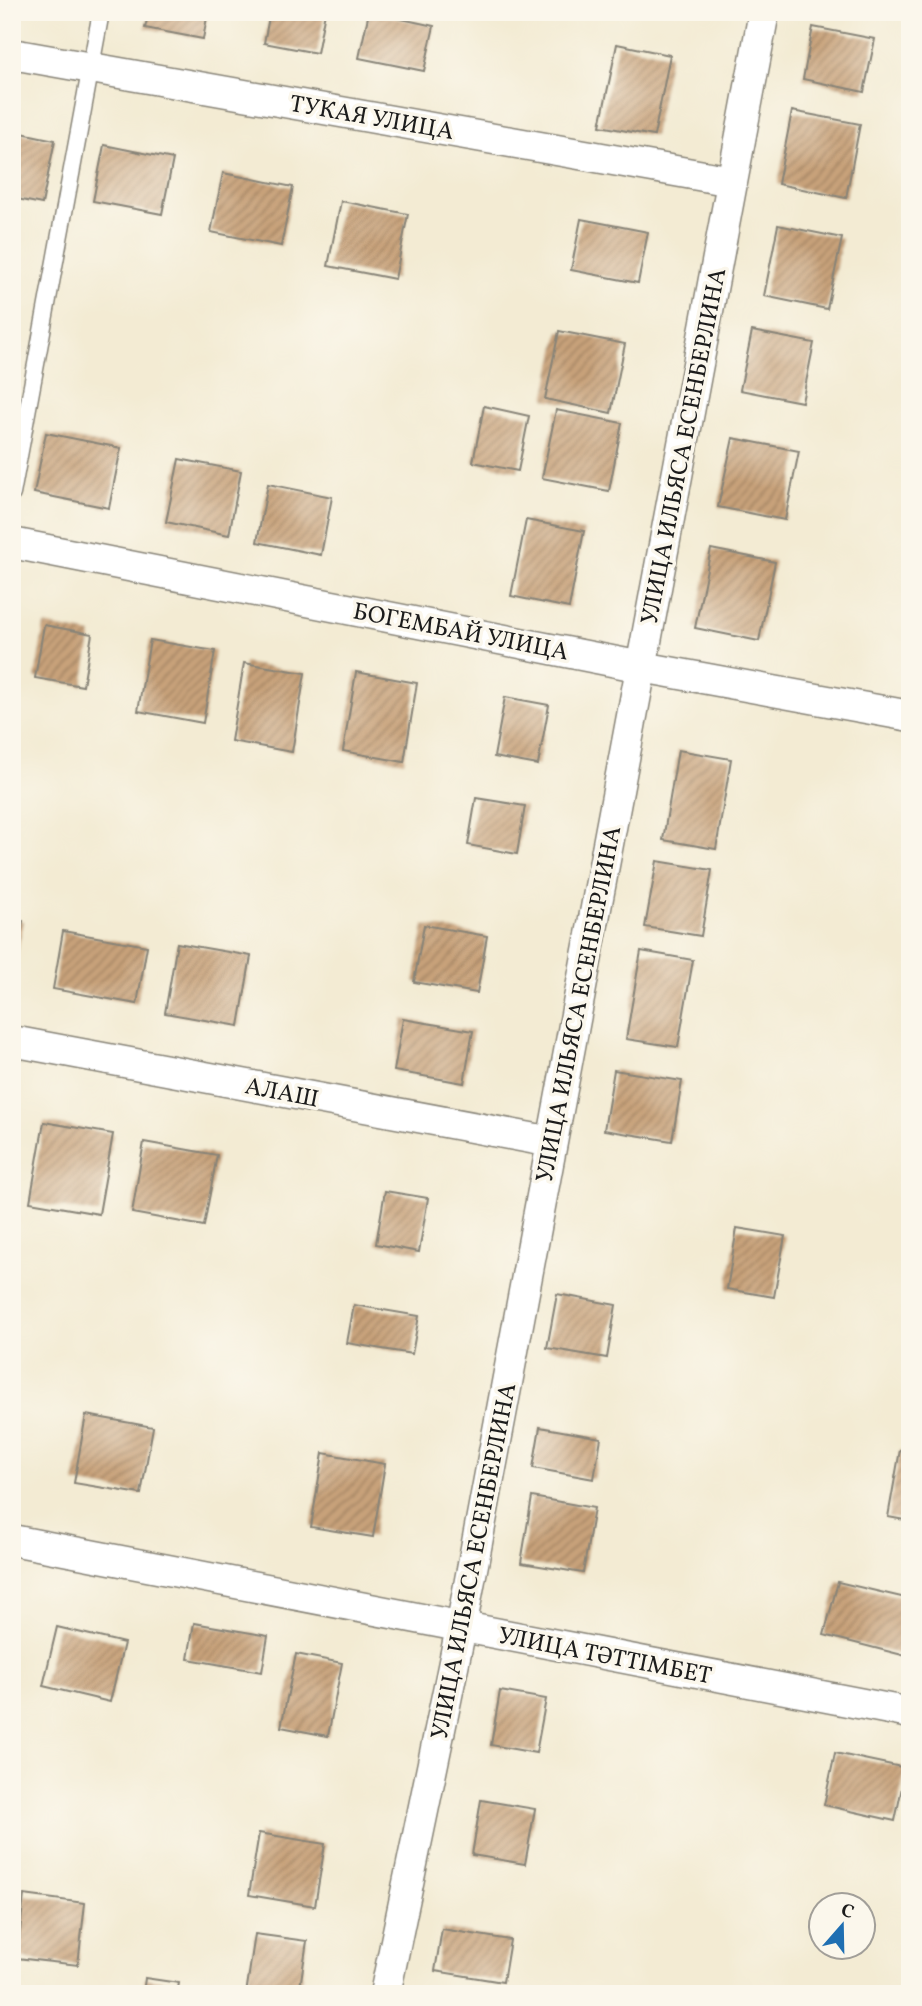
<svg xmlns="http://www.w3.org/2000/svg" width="922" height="2006" viewBox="0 0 922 2006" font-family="Vollkorn,serif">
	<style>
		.building { fill: url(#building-hatch) }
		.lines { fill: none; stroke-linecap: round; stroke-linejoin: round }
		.service-casing { stroke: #888478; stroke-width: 19 }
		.minor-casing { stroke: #888478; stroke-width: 33 }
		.service { stroke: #fff; stroke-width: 16 }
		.minor { stroke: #fff; stroke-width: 30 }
		.labels { text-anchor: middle; stroke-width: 7; stroke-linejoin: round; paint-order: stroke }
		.street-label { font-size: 24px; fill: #1c1c1c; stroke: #fbf7ec }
	</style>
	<defs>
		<pattern id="building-hatch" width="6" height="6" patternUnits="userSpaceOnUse" patternTransform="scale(1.75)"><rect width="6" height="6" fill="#c8a27a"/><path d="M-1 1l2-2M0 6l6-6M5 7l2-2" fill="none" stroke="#a28363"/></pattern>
	</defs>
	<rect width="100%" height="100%" fill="#fbf7ec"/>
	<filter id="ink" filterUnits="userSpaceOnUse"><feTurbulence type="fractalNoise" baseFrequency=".0143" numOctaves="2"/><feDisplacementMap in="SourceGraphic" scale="14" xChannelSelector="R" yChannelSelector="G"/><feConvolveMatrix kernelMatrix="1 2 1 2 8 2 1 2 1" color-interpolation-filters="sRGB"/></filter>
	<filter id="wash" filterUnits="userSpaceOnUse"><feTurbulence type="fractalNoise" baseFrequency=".00686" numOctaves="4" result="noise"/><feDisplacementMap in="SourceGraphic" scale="28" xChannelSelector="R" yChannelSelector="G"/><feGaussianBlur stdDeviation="1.57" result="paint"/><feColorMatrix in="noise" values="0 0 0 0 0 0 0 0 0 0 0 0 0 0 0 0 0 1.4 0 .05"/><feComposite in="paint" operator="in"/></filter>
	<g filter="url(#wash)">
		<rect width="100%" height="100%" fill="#f3ebd3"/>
		<g id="blocks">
			<path class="building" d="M149,12H208L203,39L145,28Z
				M270,12H325L317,53L264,43Z
				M369,12L434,26L424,71L359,58Z
				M813,27L875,39L864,92L803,79Z
				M617,44L670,55L654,136L600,126Z
				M792,111L860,124L846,198L778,184Z
				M12,131L55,140L42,204L12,198Z
				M104,145L173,159L162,214L93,201Z
				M223,173L293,187L281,246L211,232Z
				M341,201L408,214L395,279L328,266Z
				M581,219L648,232L638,283L571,270Z
				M778,225L842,238L827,309L764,296Z
				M559,331L625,344L611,413L545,399Z
				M752,331L814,343L802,402L740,390Z
				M484,406L529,416L518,471L473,462Z
				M556,410L622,423L609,491L542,478Z
				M46,433L121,448L109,508L34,493Z
				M733,438L799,451L785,520L718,507Z
				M179,459L241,471L229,535L166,522Z
				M268,484L332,497L321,555L257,542Z
				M526,520L584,531L569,608L511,596Z
				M711,549L775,562L759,641L695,628Z
				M44,625L92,634L83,686L35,678Z
				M150,640L215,651L203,723L138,711Z
				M244,663L305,673L292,752L231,741Z
				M356,672L417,683L404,762L343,751Z
				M505,697L549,705L538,765L494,757Z
				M678,750L731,759L716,849L663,840Z
				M476,798L525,806L517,854L468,845Z
				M657,861L712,870L701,936L645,927Z
				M12,919L23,921L14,973H12Z
				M424,925L487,936L477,993L414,982Z
				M63,931L147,946L137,1004L53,989Z
				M177,943L251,956L239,1026L165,1013Z
				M641,951L693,960L678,1047L626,1039Z
				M403,1019L473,1031L464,1083L394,1071Z
				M614,1070L682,1081L672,1141L604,1130Z
				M44,1122L113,1134L99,1214L30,1202Z
				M144,1142L217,1155L204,1226L132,1213Z
				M385,1191L428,1198L419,1252L376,1244Z
				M737,1228L785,1236L774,1297L727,1289Z
				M557,1294L616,1305L607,1358L547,1348Z
				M354,1305L419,1316L412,1354L347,1343Z
				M86,1415L153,1427L141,1494L74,1483Z
				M540,1427L601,1438L594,1479L533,1468Z
				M900,1450L910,1452V1521L888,1517Z
				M323,1453L385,1464L373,1537L311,1527Z
				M532,1497L594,1508L583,1573L521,1563Z
				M838,1582L910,1599V1657L824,1635Z
				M194,1623L268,1636L262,1672L188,1659Z
				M57,1627L124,1643L110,1702L43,1686Z
				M296,1654L342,1663L328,1736L281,1727Z
				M500,1691L546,1699L536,1753L491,1745Z
				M835,1753L906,1768L895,1821L824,1805Z
				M481,1800L535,1809L525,1864L472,1855Z
				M259,1833L325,1844L315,1906L249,1895Z
				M24,1895L85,1903L78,1965L17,1958Z
				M442,1929L510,1940L503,1982L435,1971Z
				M255,1934L307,1941L299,1994H246Z
				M145,1978L179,1983L177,1994H143Z"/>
		</g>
	</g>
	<g filter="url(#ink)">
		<use href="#blocks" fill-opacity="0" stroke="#888478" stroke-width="2"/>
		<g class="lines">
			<defs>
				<path id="service" d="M12,494L101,12"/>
				<path id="minor" d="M12,54L732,181
					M12,543L642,667L910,716
					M12,1041L552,1142
					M12,1540L910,1713
					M385,1994L461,1628L764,12"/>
			</defs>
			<use href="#service" class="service-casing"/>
			<use href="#minor" class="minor-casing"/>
			<use href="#service" class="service"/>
			<use href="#minor" class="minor"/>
		</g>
	</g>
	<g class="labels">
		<g class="street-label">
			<text transform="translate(372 117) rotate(10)" y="8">ТУКАЯ УЛИЦА</text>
			<text transform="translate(683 446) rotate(-79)" y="8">УЛИЦА ИЛЬЯСА ЕСЕНБЕРЛИНА</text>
			<text transform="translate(461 631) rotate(11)" y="8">БОГЕМБАЙ УЛИЦА</text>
			<text transform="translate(578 1004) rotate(-79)" y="8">УЛИЦА ИЛЬЯСА ЕСЕНБЕРЛИНА</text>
			<text transform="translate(282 1092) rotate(11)" y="8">АЛАШ</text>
			<text transform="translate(473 1561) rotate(-79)" y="8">УЛИЦА ИЛЬЯСА ЕСЕНБЕРЛИНА</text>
			<text transform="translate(605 1655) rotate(11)" y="8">УЛИЦА ТӘТТІМБЕТ</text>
		</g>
	</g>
	<rect width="922" height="2006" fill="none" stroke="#fbf7ec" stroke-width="42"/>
	<g transform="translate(842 1926) rotate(20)"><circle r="33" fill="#fbf7ec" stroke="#a29f99" stroke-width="2"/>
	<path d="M0-5L12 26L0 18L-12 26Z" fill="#1f6fb2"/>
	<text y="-10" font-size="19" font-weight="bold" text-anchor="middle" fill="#1c1c1c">С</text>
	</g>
</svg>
